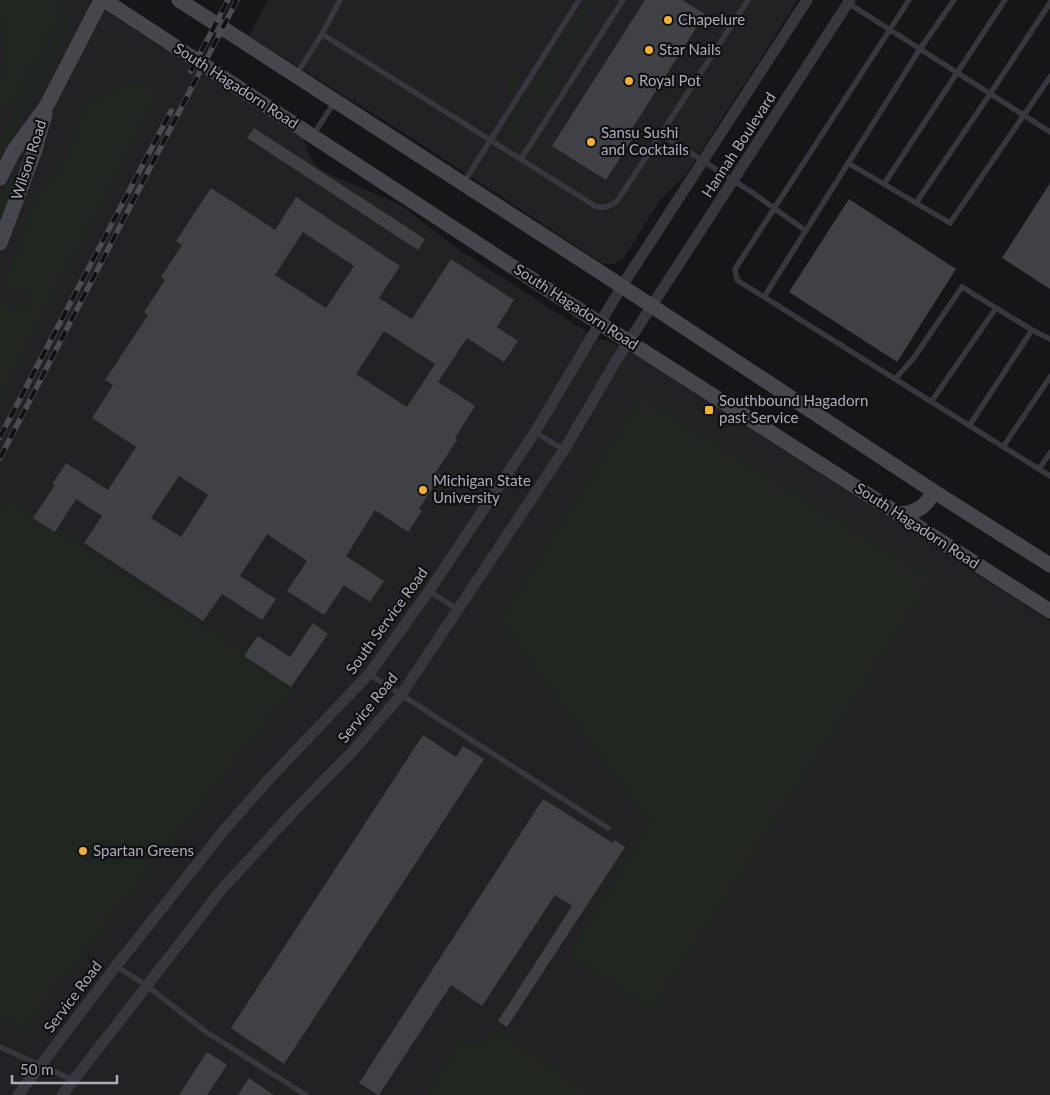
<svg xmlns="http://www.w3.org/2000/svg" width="1050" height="1095" viewBox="0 0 1050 1095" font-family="Lato,sans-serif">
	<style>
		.built { fill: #222225 }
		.green { fill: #1e261f }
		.building { fill: #404145; fill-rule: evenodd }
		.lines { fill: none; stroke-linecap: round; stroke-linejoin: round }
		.lane { stroke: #37383d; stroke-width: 5.5 }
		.street { stroke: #37383d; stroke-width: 11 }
		.secondary { stroke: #45474d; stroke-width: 15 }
		.rail-casing { stroke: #4a4c52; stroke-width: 5.5 }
		.rail { stroke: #111113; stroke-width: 4; stroke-dasharray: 11; stroke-linecap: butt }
		.poi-dot { fill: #f2b134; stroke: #111113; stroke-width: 2 }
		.labels { text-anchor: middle; stroke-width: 4.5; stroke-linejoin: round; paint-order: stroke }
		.poi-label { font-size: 15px; fill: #a8adb8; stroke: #111113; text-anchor: start }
		.street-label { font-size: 15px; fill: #a8adb8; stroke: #111113 }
	</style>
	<rect width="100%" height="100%" fill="#161618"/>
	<path class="built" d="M0,0H89L303,139L312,160L323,171L402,206L458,249L599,340H607L642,359L1050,621V1095H0Z
		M268,0H798L685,176L661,199L623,259L614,264H608L602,263L401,131L249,36Z"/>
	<path class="green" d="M0,0H58L63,4V9L19,95L10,104L0,106V75L7,73L0,20Z
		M590,0H595L544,81L553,89L548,97L537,91L515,125L525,133L520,140L506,131Z
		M69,8L71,11L68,25L0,159V145Z
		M508,69L518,75L520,79L511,94L509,95L506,93L511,83L503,77Z
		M151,79L163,83L0,403V302L3,299L15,312H20L30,296L13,289L3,287L20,243L25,222L33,202L69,154L82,109L89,100L123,87Z
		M27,148L28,150L0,225V198L25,150Z
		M641,396L934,579L653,1011L568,956L649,823L499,621Z
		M6,497L297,685L23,1031L0,1017V508Z
		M496,1028L596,1095H426L462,1038L471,1044C483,1041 490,1039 496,1028Z"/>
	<path class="building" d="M645,0H682L705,14L628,135L633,138L606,180L552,146Z
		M254,128L425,239L418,250L247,138Z
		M1050,183V289L1002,258Z
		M211,188L275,230L296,197L400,266L379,298L412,319L451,259L514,300L497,327L518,341L504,362L467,338L438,382L475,406L455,438L457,440L436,472L441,475L419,509L422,511L408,532L375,510L346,556L384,581L370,602L344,585L324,615L287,591L307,561L267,534L240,576L276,599L262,620L222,594L203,621L84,543L102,516L76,499L55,532L33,518L55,485L52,484L66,463L108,490L136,447L92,418L113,385L105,380L148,315L144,312L165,280L161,277L182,245L176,241ZM303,232L354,266L326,308L275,275ZM384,331L435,364L407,407L356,374ZM179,476L208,495L181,537L151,518Z
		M849,199L956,269L897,362L789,292Z
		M313,623L328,634L291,687L244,656L258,636L290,657Z
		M423,735L456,757L463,746L484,759L284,1064L231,1028Z
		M543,799L613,843L615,840L625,847L507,1027L498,1021L572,906L555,895L482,1006L451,985L379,1095H378L359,1083Z
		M207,1052L227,1065L207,1095H179Z
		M249,1078L274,1095H238Z"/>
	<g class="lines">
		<path class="lane" d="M909,0L735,269L737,280L1050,476
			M848,3L1050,132
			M322,34L595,206C604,209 611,207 618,200L748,0
			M296,75L322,34L340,0
			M661,134L750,191L806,231
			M313,135L334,103
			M521,159L623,0
			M848,163L950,223L1050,77
			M464,182L579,0
			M884,184L1005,0
			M916,203L990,94L1050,3
			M764,297L920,49L954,0
			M895,379L913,359L962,287L1032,330L1050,339
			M931,402L996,308
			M969,426L1032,330
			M535,432L564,450
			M1003,447L1050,377
			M1039,469L1050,453
			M429,591L457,609
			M369,674L608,828
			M116,966L146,985L206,1032L306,1095
			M0,1047L73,1080"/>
		<path class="street" d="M18,1095L116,966L225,829L270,778L369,674L429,591L535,432L622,286L807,0
			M62,1095L222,889L292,813L351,753L401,695L564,450L616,361L850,0"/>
		<path class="secondary" d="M104,0L576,308L1050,611
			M179,0L600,272L933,491L1050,565
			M0,178L13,152L47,105L101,0
			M0,243L35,150L45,114
			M898,514C915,514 927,507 933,491"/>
		<defs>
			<path id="rail" d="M191,71L228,0
				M0,437L171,111
				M0,458L237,0"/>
		</defs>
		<use href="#rail" class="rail-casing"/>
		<use href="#rail" class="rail"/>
	</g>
	<g class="poi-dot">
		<circle cx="668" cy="20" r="5"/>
		<circle cx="649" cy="50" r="5"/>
		<circle cx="629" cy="81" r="5"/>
		<circle cx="591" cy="142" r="5"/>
		<rect x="704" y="405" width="10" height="10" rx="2.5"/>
		<circle cx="423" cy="490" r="5"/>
		<circle cx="83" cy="851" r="5"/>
	</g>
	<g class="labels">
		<g class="poi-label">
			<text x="678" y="25">Chapelure</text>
			<text x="659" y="55">Star Nails</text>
			<text x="639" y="86">Royal Pot</text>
			<text x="601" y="138">Sansu Sushi<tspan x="601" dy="17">and Cocktails</tspan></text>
			<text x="719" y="406">Southbound Hagadorn<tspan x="719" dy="17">past Service</tspan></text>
			<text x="433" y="486">Michigan State<tspan x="433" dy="17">University</tspan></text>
			<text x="93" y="856">Spartan Greens</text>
		</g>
		<g class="street-label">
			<text transform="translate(236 86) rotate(33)" y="5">South Hagadorn Road</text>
			<text transform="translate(739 145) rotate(-57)" y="5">Hannah Boulevard</text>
			<text transform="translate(29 160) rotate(-72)" y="5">Wilson Road</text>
			<text transform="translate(576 307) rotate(33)" y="5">South Hagadorn Road</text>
			<text transform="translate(917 526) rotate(33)" y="5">South Hagadorn Road</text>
			<text transform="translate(387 621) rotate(-54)" y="5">South Service Road</text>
			<text transform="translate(368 708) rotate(-51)" y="5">Service Road</text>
			<text transform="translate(73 997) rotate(-53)" y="5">Service Road</text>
		</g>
	</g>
	<path d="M12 1075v8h105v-8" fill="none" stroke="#a8adb8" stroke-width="2.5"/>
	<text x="20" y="1075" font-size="15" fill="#a8adb8" stroke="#111113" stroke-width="4" paint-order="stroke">50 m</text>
</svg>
